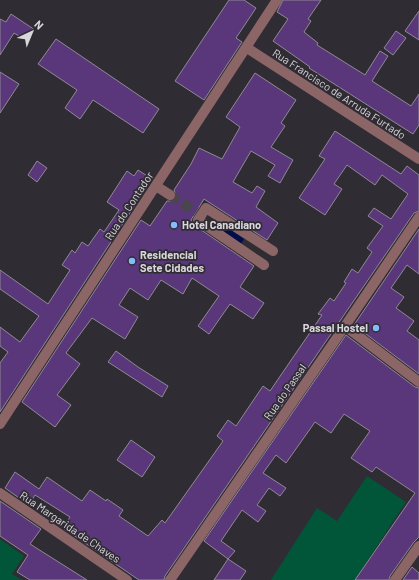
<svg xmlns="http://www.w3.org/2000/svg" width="419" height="580" viewBox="0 0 419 580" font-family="Barlow,sans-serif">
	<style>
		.green { fill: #01563a }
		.water { fill: #020e4c }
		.building { fill: #5a377b; stroke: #8e8a93 }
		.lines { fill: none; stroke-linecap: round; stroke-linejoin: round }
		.minor-tunnel { stroke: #4a464d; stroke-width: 10; stroke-dasharray: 10 5; stroke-linecap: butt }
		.minor { stroke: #8c6567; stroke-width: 10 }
		.poi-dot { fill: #84bcfb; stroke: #302c34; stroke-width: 1.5 }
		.labels { text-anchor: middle; stroke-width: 3.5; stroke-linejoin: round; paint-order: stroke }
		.street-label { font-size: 11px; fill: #dad7dc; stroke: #302c34 }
		.poi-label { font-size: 11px; font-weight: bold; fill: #dad7dc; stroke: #302c34; text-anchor: start }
	</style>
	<rect width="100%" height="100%" fill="#302c34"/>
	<path class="green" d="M367,476L406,502L355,580H271L317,508L337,521Z
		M0,539L24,556L12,574L22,580H0Z"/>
	<path class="water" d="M227,227L244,239L241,244L224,232Z"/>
	<path class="building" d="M229,0H244L256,8L236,38L242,42L204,100L175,81Z
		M283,0H321L308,19L311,21L304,32L318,43L317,45L365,75L380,51L388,56L372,81L411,106L419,94V125L413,134L309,68L310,67L273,41L288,19L277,12Z
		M419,11V40L405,31Z
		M11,14L35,30L27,41L14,33L0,55V19L6,22Z
		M396,31L406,38L393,55L384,48Z
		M56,39L159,109L143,133L93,100L80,119L65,108L77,90L38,64Z
		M0,72L19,84L0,113Z
		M255,73L296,100L281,123L285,126L271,147L293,160L280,183L268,176L275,165L251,151L233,182L252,193L257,186L265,191L256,207L278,223L267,240L204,199L191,220L194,225L254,266L240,287L264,303L253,319L230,304L209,334L198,326L219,296L192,278L183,294L161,280L148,300L130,288L119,305L138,317L125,339L92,318L66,353L80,364L57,395L71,405L55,427L22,402L141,220L150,226L167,201H170L175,199L176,195L174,190L191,164L199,148L222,159L240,127L226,117Z
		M335,131L401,174L407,166L419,175V211L414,213L165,576L164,580H139L63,528L70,517L35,495L29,505L5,488L15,472L39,489L47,477L82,501L90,490L106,501L107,499L123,510L119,516L148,536L162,520L165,523L223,441L217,436L228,420L236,426L263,386L270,391L322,315L318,314L330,298L334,301L346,283L344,282L352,269L358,273L372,252L367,248L383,226L368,216L374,208L391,219L408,194L382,175L375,185L347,165L334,184L342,189L325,215L299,198L325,159L319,156Z
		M37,161L47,168L37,182L28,175Z
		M138,170L152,179L0,412V363L8,352L0,346V327L20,342L39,316L0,289V270L48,304L70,270L62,265L72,250L75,253L82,242L88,246L100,229L104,232L119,210L107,202L127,171L134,176Z
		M419,229V274L407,265L391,288L404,297L396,308L414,321L407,331L419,340V374L354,325Z
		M346,335L415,387L419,388V537L414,542L390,576L389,580H355L415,493L376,467L372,472L351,458L370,431L344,414L331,433L315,422L286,463L276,455L263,473L286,488L280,496L269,488L257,505L266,511L258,522L242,510L221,541L235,551L228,559L204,541Z
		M116,351L138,367L168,386L162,397L108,362Z
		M131,440L155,457L142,477L117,460Z
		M0,501L41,529L30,544L87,580H30L17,572L28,555L0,536Z
		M228,559L246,571L240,580H214Z
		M412,567L419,573V580H403Z"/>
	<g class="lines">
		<path class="minor-tunnel" d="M170,195L196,212"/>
		<path class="minor" d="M247,48L419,159
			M156,186L170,195
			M264,265L198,220L206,208L273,251
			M345,326L419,382
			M0,424L277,0
			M0,493L127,580
			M170,580L345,326L419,217
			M395,580L419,546"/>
	</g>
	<g class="poi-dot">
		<circle cx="174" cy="225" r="4"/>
		<circle cx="132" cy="261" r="4"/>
		<circle cx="376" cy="328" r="4"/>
	</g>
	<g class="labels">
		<g class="street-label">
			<text transform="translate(339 94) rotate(33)" y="4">Rua Francisco de Arruda Furtado</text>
			<text transform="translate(129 206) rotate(-57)" y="4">Rua do Contador</text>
			<text transform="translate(285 392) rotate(-55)" y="4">Rua do Passal</text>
			<text transform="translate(70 527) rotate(34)" y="4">Rua Margarida de Chaves</text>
		</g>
		<g class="poi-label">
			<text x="182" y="229">Hotel Canadiano</text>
			<text x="140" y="259">Residencial<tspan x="140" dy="13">Sete Cidades</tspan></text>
			<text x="368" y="332" text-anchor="end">Passal Hostel</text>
		</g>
	</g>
	<g transform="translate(32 32) rotate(44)" stroke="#302c34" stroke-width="3" paint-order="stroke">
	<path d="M0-3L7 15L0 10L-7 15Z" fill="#dad7dc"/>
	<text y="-6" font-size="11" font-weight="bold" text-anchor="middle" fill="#dad7dc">N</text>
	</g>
</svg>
